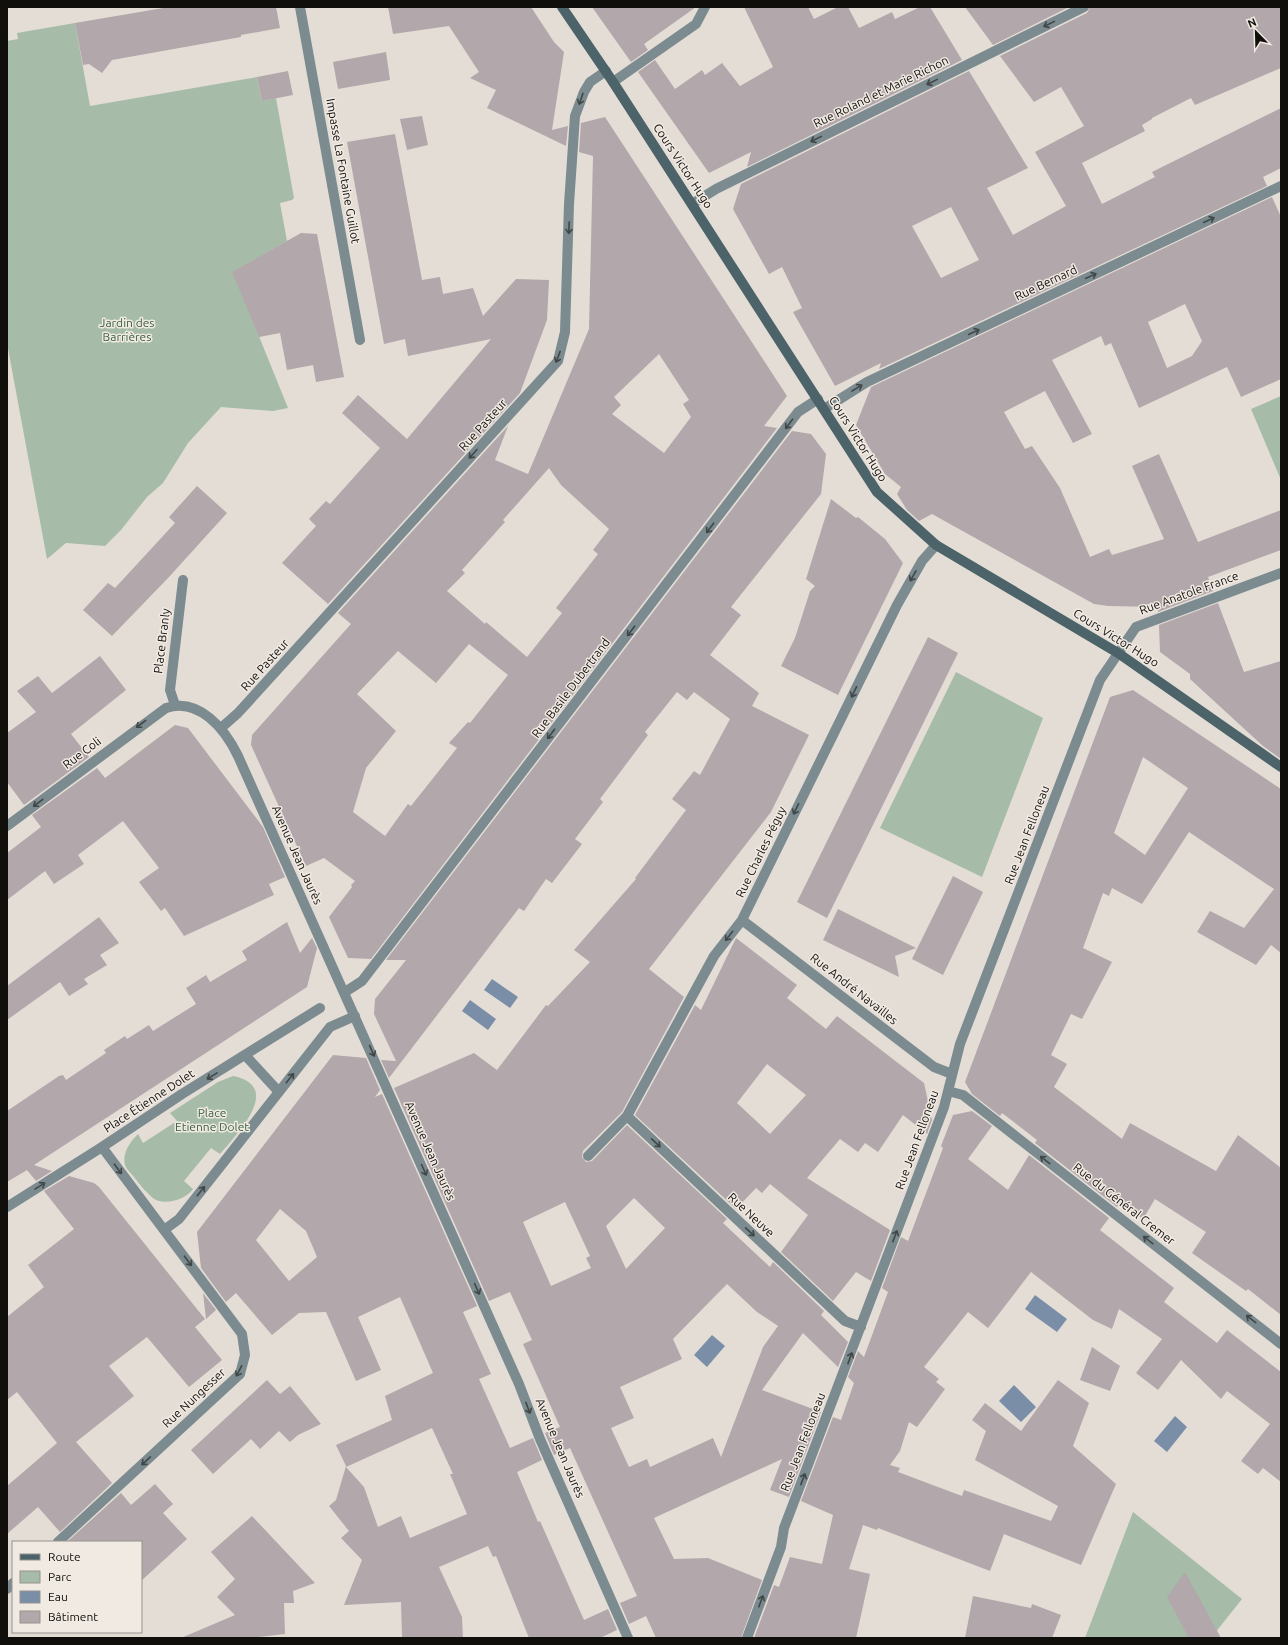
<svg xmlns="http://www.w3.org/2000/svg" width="1288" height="1645" viewBox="0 0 1288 1645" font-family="Ubuntu,sans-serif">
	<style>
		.green { fill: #a6bca8 }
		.water { fill: #7b8ea7 }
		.building { fill: #b2a7aa; fill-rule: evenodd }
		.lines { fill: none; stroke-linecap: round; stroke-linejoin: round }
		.street { stroke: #7b8b8f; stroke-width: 10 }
		.secondary { stroke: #4b6369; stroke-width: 10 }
		.oneway { stroke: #414747 }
		.labels { text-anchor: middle; stroke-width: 3; stroke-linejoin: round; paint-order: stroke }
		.street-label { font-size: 12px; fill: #110f0c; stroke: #f1eae3 }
		.park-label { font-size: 12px; fill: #38613d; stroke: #f1eae3 }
	</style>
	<rect width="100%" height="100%" fill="#e4ddd6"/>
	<path class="green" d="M75,23L90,106L257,77L262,101L276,98L294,198L292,200L280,203L287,241L233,272L288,408L273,411L221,407L188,443L163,483L147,497L121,530L105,546L66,543L47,559L7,343V41L18,39L17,33Z
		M1281,396V480L1251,409Z
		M956,672L1043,718L982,877L880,828Z
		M233,1076C284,1086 237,1134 220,1154L211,1148L184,1181L193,1189C186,1199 168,1205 156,1200C149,1196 139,1184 134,1177C132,1174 126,1169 125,1165C122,1153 130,1142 138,1134L143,1143L177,1121L170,1113L218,1082Z
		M1133,1512L1242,1599L1211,1638H1085Z"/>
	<path class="water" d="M492,979L518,997L510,1008L484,990Z
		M470,1000L496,1019L488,1030L462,1011Z
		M1035,1295L1067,1319L1057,1332L1025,1309Z
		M712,1335L725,1346L707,1367L694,1355Z
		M1014,1385L1036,1407L1021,1422L999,1401Z
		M1175,1416L1187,1427L1167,1452L1154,1441Z"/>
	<path class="building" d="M169,7H276L280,28L241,35V37L112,60L102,73L89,64L83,65L75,23Z
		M388,7H531L554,42L564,52L552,130L568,126L566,146L487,108L496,90L470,78L479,72L449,26L393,34Z
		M592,7H696L644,44L648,50L631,62Z
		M744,7H808L814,19L838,7H848L859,28L892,12L895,19L920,7H930L962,60L747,167L751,152L709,173L638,72L655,60L675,89L702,70L705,75L722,63L740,86L773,67Z
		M965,7H1069L993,45Z
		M1090,7H1281V68L1195,105L1191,98L1152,118V119L1142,125L1145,131L1082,163L1102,204L1155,177L1152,172L1281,108V168L1263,177L1267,186L879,369L881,363L835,386L793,312L802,308L782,267L769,274L733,209L741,184L969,71L1028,168L987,188L1013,235L1066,206L1035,152L1084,126L1061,87L1034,102L1000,56L1087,13ZM951,207L979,260L941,278L912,226Z
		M386,52L390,80L338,89L333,62Z
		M288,71L293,95L262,101L257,77Z
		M422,116L428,145L407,150L400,119Z
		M605,117L787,396L764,426L777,428L371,959L348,958L329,917L352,887L351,885L355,881L324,858L306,866L251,745L252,735L351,624L338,613L508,426L495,460L528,474L589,329L593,156L579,152L581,123ZM659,354L689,400L683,404L691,417L664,453L612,414L621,405L614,397ZM549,468L561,485L609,529L593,550L598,554L556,608L562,613L527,657L486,622L485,624L447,591L465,573L462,570L505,522L503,520ZM469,644L508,675L470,723L468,722L449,743L457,748L411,806L408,804L385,836L353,812L366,768L396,731L357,694L398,651L436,683Z
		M395,134L422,280L440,277L443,294L473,288L483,316L516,279L549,280L547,320L520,393L328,604L282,563L316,526L309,519L326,501L330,504L380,448L342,413L358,395L407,439L491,339L408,356L405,339L384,344L347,142Z
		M1272,197L1281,217V379L1241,397L1227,367L1139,408L1111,343L1105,346L1101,336L1052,360L1092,434L1073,443L1045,391L1004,412L1025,449L1032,446L1060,488L1090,557L1109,549L1112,555L1164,539L1132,466L1159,454L1198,542L1281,510V550L1208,577L1213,591L1158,612V607L1108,606L1094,604L932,514L919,521L907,510L897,494L901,487L885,474L856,425L871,387ZM1185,304L1202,341L1192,356L1167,368L1148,322Z
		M301,233L317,234L344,377L316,382L313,365L287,370L280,333L259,337L232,272Z
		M792,431L811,434L826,454L821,494L731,607L741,615L710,655L759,693L752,706L809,735L771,812L649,969L684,997L622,1112L583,1151L582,1157L586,1162L592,1161L627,1125L727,1219L723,1223L770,1267L773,1262L824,1311L821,1315L848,1342L838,1367L803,1333L762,1390L821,1412L789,1497L770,1490L782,1459L654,1518L674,1559L708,1558L762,1580L741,1638H656L646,1616L629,1624L620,1603L637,1596L570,1448L554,1455L545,1433L560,1427L523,1344L532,1340L510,1292L489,1301L394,1088L474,1053L497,1070L546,1005L548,1006L590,962L574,950L636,879L635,878L686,810L672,799L694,771L700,775L730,719L694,692L687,700L677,692L645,732L648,735L600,799L603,802L575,839L582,844L552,883L546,879L524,911L519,908L389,1078L381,1060L396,1061L374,1014L375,999L406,960H386ZM634,1198L665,1228L626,1269L606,1226ZM565,1202L590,1256L586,1258L591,1268L551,1286L523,1222ZM727,1284L757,1312L778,1326L763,1347L721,1457L713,1438L650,1467L647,1459L629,1467L611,1428L634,1418L620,1387L682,1359L673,1339Z
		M197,486L227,513L169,577L112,636L83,610L108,583L115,588L175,523L169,517Z
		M831,499L856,518L858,517L885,539L903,563L838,695L781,666L795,638L810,591L815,586L806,579Z
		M1218,603L1244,672L1281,661V759L1263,746L1190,679V674L1160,652L1159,625Z
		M928,637L958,653L827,918L797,902Z
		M100,656L126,690L71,734L89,757L24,805L7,782V733L36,712L17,691L38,676L52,693Z
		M1133,690L1281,789V953L1271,945L1256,965L1197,932L1210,911L1244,928L1274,889L1189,832L1142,904L1112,888L1109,896L1103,893L1083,948L1112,962L1082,1019L1071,1014L1051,1055L1067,1064L1054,1087L1122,1139L1130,1123L1216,1171L1238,1135L1281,1168V1315L1248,1289L1246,1291L1192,1253L1206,1232L1155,1199L1143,1219L1120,1203L1117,1207L1035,1143L1037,1140L1002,1113L1000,1116L972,1094L965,1082L1110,697ZM1143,757L1188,788L1145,855L1114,833Z
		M175,725L188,728L263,827L285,877L269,884L274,895L184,936L165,908L161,911L139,882L159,868L123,821L78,855L84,864L54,884L45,871L7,900V853L41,827L32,815L97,768L105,778Z
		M953,876L983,892L943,975L912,959Z
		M838,909L916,948L895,956L899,977L823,940Z
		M99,917L119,943L100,955L107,965L84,979L88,984L69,996L60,982L7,1020V986Z
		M287,922L300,953L312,938L317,948L307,987L34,1165L52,1171L36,1181L27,1170L7,1182V1111L59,1076L63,1075L66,1080L106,1053L104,1050L125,1036L127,1039L149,1025L153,1031L196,1004L186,988L206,975L210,982L247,960L242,951Z
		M736,938L797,985L787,998L826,1029L837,1016L924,1083L932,1120L927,1134L903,1115L878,1152L865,1143L858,1152L840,1139L807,1178L890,1230L871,1281L856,1272L833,1301L781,1252L808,1215L770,1184L762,1193L756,1188L736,1209L635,1115L695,1005L701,1010ZM767,1064L806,1095L770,1134L737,1103Z
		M333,1055L366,1058L380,1090L375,1097L382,1094L477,1306L463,1312L491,1374L479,1379L510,1448L533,1438L542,1460L517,1472L538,1522L540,1521L584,1620L608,1609L617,1630L600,1638H529L496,1556L493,1557L488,1546L439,1567L462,1617L463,1638H402L401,1602L344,1605L362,1560L341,1538L349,1531L329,1506L336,1500L346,1466L336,1445L392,1420L385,1396L433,1373L400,1297L358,1317L381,1370L356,1381L326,1312L299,1313L272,1335L236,1293L226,1302L201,1268L197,1232ZM280,1209L306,1231L317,1257L289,1281L256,1240ZM432,1428L453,1474H450L467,1514L410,1538L401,1516L378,1527L364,1487L346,1467Z
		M972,1111L992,1126L968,1159L1008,1190L1029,1155L1109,1218L1100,1230L1174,1288L1164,1302L1217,1343L1227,1330L1281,1372V1482L1263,1468L1258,1474L1241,1461L1270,1424L1227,1391L1221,1399L1181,1360L1158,1390L1136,1373L1162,1339L1119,1309L1112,1329L1093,1320L1031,1272L988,1328L968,1312L924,1367L939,1379L936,1382L945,1389L917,1427L909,1422L900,1451L890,1465L900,1468L898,1472L962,1496L964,1490L1051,1521L1058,1506L975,1460L986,1431L972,1420L985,1403L1021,1431L1058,1380L1089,1403L1073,1446L1116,1484L1081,1565L1004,1534L990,1571L878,1528L877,1530L863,1525L849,1569L870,1574L856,1638H754L774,1585L779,1587L790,1557L822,1564L833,1515L801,1501L833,1417L841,1420L854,1383L848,1377L858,1351L864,1357L888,1292L882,1288L901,1237L908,1241L943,1148L941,1146L953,1115Z
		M69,1176L94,1183L99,1187L205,1319L195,1327L222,1360L189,1387L147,1337L109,1366L134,1396L76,1442L112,1483L60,1532L38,1507L7,1534V1486L57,1443L17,1392L7,1400V1317L44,1287L28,1265L74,1229L44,1191Z
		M203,1293L216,1310L206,1319Z
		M1092,1347L1120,1366L1110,1391L1080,1380Z
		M267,1380L280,1394L290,1386L321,1424L298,1435L290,1442L279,1431L260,1449L251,1439L213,1474L191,1450Z
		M155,1484L173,1504L163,1513L187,1539L141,1581V1542L68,1541L121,1493L131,1505Z
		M252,1516L315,1583L293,1591L294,1603H284L285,1634L249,1638H181L235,1615L217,1597L235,1579L211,1552Z
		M1185,1572L1221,1638H1189L1167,1597Z
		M973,1596L1031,1608L1032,1604L1061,1615L1052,1638H965Z"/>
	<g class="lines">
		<path class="street" d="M300,7L360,340
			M613,82L696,24L705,7
			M692,204L716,189L1084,7
			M824,409L867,382L1281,186
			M175,705L170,690L183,580
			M221,728L238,713L558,361L565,332L569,204L575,116L584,92L590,82L606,71
			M7,826L166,708C199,697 225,729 238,756L519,1384L540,1439L628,1638
			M742,920L934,1067L952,1074
			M345,992L362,981L798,412L818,399
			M320,1008L182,1094L102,1147L164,1230L179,1219L330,1027L355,1016
			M245,1055L279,1092
			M948,1091L963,1095L1281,1344
			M627,1116L845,1321L861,1327
			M588,1156L627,1116L714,956L742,920L897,605L922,561L936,545
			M7,1207L102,1147
			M58,1542L240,1374L245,1355L242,1334L164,1230
			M7,1589L13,1583
			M747,1638L781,1547L784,1528L944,1107L960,1044L1100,680L1136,627L1281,573"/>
		<path class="secondary" d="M562,7L613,82L877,492L936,545L1118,653L1281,767"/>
	</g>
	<defs><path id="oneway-shaft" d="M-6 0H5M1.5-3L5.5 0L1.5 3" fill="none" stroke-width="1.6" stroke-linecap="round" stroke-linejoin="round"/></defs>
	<g class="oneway">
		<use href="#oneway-shaft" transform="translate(1049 24) rotate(154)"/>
		<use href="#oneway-shaft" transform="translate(932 82) rotate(154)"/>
		<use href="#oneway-shaft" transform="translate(581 99) rotate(109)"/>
		<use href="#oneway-shaft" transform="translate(816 139) rotate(154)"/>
		<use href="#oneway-shaft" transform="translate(1209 220) rotate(-25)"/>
		<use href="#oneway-shaft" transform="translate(569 228) rotate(92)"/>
		<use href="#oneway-shaft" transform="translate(1091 276) rotate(-25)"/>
		<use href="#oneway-shaft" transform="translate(974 332) rotate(-25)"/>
		<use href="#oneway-shaft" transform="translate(558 357) rotate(111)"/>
		<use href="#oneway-shaft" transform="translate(857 388) rotate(-31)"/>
		<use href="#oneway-shaft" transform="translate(789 424) rotate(127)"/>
		<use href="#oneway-shaft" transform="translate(473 454) rotate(132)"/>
		<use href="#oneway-shaft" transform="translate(710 528) rotate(127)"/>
		<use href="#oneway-shaft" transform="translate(913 576) rotate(120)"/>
		<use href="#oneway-shaft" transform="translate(631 631) rotate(127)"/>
		<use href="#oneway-shaft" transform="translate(854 692) rotate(116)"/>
		<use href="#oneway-shaft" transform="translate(141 724) rotate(143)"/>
		<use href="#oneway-shaft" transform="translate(551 734) rotate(127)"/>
		<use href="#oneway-shaft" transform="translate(38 803) rotate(143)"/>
		<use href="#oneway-shaft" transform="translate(796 809) rotate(116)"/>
		<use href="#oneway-shaft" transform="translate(729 936) rotate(128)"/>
		<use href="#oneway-shaft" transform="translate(372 1051) rotate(66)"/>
		<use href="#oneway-shaft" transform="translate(212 1076) rotate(148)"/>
		<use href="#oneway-shaft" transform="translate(290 1078) rotate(-52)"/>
		<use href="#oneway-shaft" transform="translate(656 1143) rotate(43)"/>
		<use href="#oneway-shaft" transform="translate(1045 1160) rotate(-142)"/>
		<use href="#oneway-shaft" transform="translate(118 1169) rotate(53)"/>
		<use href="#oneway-shaft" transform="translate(424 1170) rotate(66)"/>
		<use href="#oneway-shaft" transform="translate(40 1186) rotate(-32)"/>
		<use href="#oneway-shaft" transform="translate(201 1191) rotate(-52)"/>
		<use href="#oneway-shaft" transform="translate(750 1232) rotate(43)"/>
		<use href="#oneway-shaft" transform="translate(895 1236) rotate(-69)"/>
		<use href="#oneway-shaft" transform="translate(1148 1240) rotate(-142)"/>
		<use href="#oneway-shaft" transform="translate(188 1261) rotate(53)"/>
		<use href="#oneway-shaft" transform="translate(477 1289) rotate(66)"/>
		<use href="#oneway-shaft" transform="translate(1251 1319) rotate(-142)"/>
		<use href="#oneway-shaft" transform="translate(850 1358) rotate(-70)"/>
		<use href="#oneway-shaft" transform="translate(239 1371) rotate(117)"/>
		<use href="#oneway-shaft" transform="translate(528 1408) rotate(69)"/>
		<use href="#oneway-shaft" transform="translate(146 1461) rotate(137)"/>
		<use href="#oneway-shaft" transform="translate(803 1479) rotate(-69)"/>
		<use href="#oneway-shaft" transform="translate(761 1601) rotate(-70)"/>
	</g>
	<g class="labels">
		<g class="street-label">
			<text transform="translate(881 92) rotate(-26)" y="4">Rue Roland et Marie Richon</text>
			<text transform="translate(683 166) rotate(57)" y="4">Cours Victor Hugo</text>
			<text transform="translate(343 171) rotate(80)" y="4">Impasse La Fontaine Guillot</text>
			<text transform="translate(1046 283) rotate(-25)" y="4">Rue Bernard</text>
			<text transform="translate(483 425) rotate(-48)" y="4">Rue Pasteur</text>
			<text transform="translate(858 439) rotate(58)" y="4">Cours Victor Hugo</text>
			<text transform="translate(1189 593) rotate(-20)" y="4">Rue Anatole France</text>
			<text transform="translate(1116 638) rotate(32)" y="4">Cours Victor Hugo</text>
			<text transform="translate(162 641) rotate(-83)" y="4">Place Branly</text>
			<text transform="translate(265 665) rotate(-48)" y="4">Rue Pasteur</text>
			<text transform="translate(571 688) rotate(-53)" y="4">Rue Basile Dubertrand</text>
			<text transform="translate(82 753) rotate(-37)" y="4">Rue Coli</text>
			<text transform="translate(1027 835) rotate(-69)" y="4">Rue Jean Felloneau</text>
			<text transform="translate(761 852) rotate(-64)" y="4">Rue Charles Péguy</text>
			<text transform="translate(297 855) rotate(66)" y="4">Avenue Jean Jaurès</text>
			<text transform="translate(854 989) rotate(38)" y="4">Rue André Navailles</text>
			<text transform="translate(149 1101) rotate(-33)" y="4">Place Étienne Dolet</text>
			<text transform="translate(917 1140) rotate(-70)" y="4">Rue Jean Felloneau</text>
			<text transform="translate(430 1151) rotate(66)" y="4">Avenue Jean Jaurès</text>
			<text transform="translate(1124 1204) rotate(38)" y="4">Rue du Général Cremer</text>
			<text transform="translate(751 1215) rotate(43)" y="4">Rue Neuve</text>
			<text transform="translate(194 1398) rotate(-43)" y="4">Rue Nungesser</text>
			<text transform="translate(803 1442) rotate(-69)" y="4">Rue Jean Felloneau</text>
			<text transform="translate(560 1448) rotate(67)" y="4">Avenue Jean Jaurès</text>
		</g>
		<g class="park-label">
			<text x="127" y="327">Jardin des<tspan x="127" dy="14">Barrières</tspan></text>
			<text x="212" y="1117">Place<tspan x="212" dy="14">Etienne Dolet</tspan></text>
		</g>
	</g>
	<rect width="1288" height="1645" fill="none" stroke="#110f0c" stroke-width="16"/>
	<rect x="12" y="1541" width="130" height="92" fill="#f1eae3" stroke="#97928d"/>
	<rect x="20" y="1554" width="20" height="6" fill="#4b6369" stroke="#97928d"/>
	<text x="48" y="1561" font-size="12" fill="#110f0c">Route</text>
	<rect x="20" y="1571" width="20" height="12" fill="#a6bca8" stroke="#97928d"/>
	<text x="48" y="1581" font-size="12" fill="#110f0c">Parc</text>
	<rect x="20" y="1591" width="20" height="12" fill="#7b8ea7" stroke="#97928d"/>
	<text x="48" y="1601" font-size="12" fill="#110f0c">Eau</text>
	<rect x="20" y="1611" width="20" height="12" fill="#b2a7aa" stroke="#97928d"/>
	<text x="48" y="1621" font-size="12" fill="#110f0c">Bâtiment</text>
	<g transform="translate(1256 32) rotate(337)" stroke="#f1eae3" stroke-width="3" paint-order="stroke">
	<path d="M0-3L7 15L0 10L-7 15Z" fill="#110f0c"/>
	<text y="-6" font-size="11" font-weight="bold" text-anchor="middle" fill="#110f0c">N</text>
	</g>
</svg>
